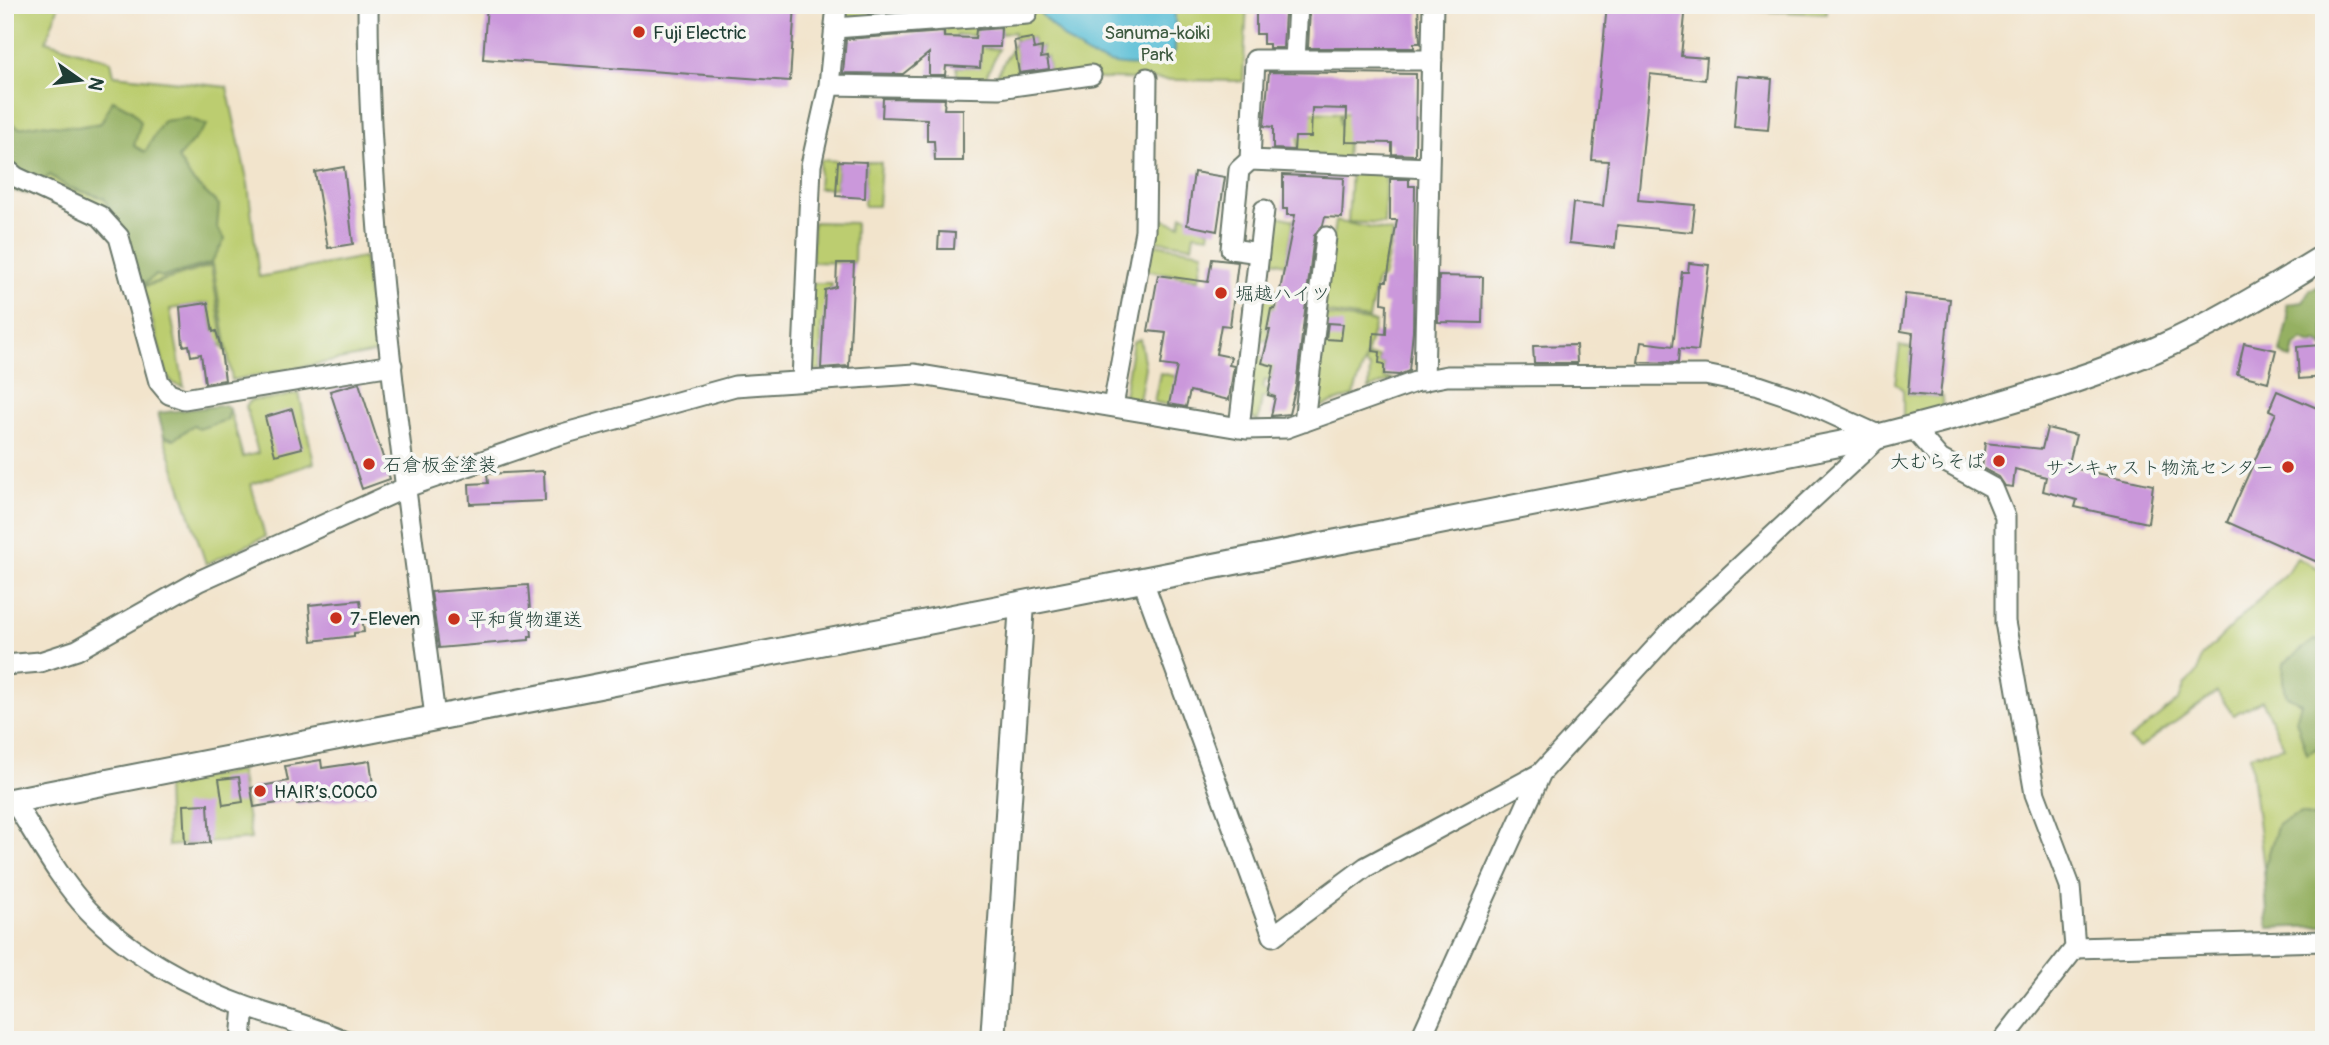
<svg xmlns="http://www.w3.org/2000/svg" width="2329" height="1045" viewBox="0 0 2329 1045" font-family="Pangolin,'Klee One',sans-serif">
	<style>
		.green { fill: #bccd6f; stroke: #6e8552; stroke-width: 2 }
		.forest { fill: #95b062; stroke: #5a764b; stroke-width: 2 }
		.water { fill: #57bdd5; stroke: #3b7d84; stroke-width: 2 }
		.building { fill: #cb98db }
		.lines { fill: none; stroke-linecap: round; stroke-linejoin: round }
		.minor-casing { stroke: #697769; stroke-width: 23 }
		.tertiary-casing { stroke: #697769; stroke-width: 28 }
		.minor { stroke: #fff; stroke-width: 19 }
		.tertiary { stroke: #fff; stroke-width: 24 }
		.poi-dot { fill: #c8321e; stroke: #f6f6f2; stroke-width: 2.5 }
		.labels { text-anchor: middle; stroke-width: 7; stroke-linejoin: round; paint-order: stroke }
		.poi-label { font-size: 19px; fill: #1f3d34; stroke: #f6f6f2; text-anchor: start }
		.park-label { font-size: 19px; fill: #3e5a40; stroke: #f6f6f2 }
	</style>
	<rect width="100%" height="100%" fill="#f6f6f2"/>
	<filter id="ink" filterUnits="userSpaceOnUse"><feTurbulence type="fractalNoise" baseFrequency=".0143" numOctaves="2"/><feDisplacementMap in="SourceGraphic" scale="14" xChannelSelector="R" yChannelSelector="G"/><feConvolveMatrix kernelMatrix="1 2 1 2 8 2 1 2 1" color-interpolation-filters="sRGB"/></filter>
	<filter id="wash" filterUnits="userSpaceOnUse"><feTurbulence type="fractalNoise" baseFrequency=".00686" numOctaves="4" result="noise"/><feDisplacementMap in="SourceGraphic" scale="28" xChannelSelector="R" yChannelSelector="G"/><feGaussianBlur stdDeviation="1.57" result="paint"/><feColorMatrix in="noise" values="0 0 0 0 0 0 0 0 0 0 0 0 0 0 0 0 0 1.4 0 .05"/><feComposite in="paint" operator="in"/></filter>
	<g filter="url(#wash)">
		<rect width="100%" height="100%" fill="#f2e4cc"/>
		<path class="green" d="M5,5H59L46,41L111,61L114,75L227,87L248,184L259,277L364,257L376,353L232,380L213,264L140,287L111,210L21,173L5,160Z
			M841,5H1247L1243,81L1050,78L1047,57L1041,58L1042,47L1034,49L1032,38L1015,41L1019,76L992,84L1015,42L1014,32L1001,34L999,22L839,26Z
			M1741,5H1827V14L1741,10Z
			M944,21H976V35H984V48L999,49L982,85L957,84V67H980L972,35H957V47H944Z
			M1299,112L1339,113L1340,125L1341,113H1349L1346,160L1298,159Z
			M820,160L838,161L836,188H818Z
			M866,162H881L878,206H864Z
			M1351,171L1386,173L1384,224L1348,222Z
			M1271,214L1294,220L1286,264L1265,259Z
			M1182,215C1194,217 1200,228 1210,230L1209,236L1194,234L1192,246L1153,240L1155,217L1180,225Z
			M1335,221L1393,232L1383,278L1377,279L1369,319L1322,312Z
			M813,222L855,223L854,263L812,262Z
			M1149,243L1203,252L1199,279L1144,270Z
			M211,266L225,350C214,340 211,322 208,303L170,309L184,387L174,384L167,376L143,287Z
			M812,283H832L825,324H821V370H810Z
			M1263,287L1278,290L1267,329L1273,331L1271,341L1260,340L1257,335Z
			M1323,315L1375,322L1364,363L1368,356L1379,357V363L1384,364V378L1394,379L1369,389L1370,368L1364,364L1353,396L1316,408L1313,405Z
			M1140,339L1145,367L1139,401L1124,396L1133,342Z
			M1900,346L1912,348L1908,394L1943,397L1941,409L1903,419V390L1895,383Z
			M1255,355L1301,364L1300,369L1275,364L1270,381L1265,380L1263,388L1268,390V395L1292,403L1262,397L1258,422L1247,413Z
			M1160,373L1184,378L1177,407L1154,402Z
			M299,393L314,463L251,484L265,537L206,564L164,437L174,439L194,425L227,420L230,410L243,457L258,453L246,406L251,400L273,399Z
			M2297,558L2324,571V821L2301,813L2278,824L2264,869L2250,755L2284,747L2262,700L2233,715L2217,692L2139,748L2129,740L2179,700L2185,684L2198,672L2201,657L2289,570Z
			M240,771L251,839L168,846L166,784Z"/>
		<path class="forest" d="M113,100L132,110L141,122L134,146L145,152L163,121L188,118L207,125L178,158L192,180L219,205L217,228L225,239L211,263L163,277L156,275L140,287L116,222L104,198L67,187L50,175L27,194L5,189V118L19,128L40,124L76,127L101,123Z
			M2324,285V348L2317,341L2311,344L2303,340L2295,346L2292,359L2280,353L2288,318L2286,304L2303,302L2310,289Z
			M225,405L230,410L227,420L199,429L194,425L174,439L164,436L158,413Z
			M2314,640L2324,642V744L2307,754L2296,720L2301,703L2287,696L2283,681L2284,663Z
			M2301,813L2324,821V926L2268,928L2264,869L2278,824Z"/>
		<path class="water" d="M1037,5H1175V51L1166,64C1102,71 1080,58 1038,11Z"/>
		<g id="blocks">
			<path class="building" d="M487,5H795L790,81L483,59Z
				M868,5H901V11L869,13Z
				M1256,5H1277V10L1285,13L1283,48H1269V44H1263V34H1256Z
				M1356,5H1418L1420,43H1414V48H1308L1310,10L1356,11Z
				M1607,5H1686L1681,56L1707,58L1705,80L1650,74L1638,200L1695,205L1692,232L1617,225L1615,248L1569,243L1573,203L1603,206L1608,161L1592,160Z
				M1001,28L1000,47H981L980,68L946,66L945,75H929V53L903,74L843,73L846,39L944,32V37L975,38L976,30Z
				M1032,38L1034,49L1042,47L1041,58L1047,57L1049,69L1019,73L1014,41Z
				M1269,72L1416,74L1415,155L1392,154V143L1346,142L1347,109L1312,108L1311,137H1295L1294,150L1273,149V127L1264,126Z
				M1738,76L1772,79L1768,130L1734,127Z
				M883,98L945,99L944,109H963V161H935L934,141H927V119L882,117Z
				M838,161L866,162L865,198L836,196Z
				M344,167L353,244L328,248L315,172Z
				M1194,172L1225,177L1217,231L1187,225Z
				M1283,175L1344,178L1342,218L1325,217L1323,225L1314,236L1296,386L1289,414L1271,416L1275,397L1268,395L1274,366L1262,363L1270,330H1267L1271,309H1275L1280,290L1295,215H1287V209H1283Z
				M1390,179H1409V186H1415L1413,331L1409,371L1399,375L1384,374V364L1379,363L1380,352L1373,351L1374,333L1386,334L1387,304L1382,303L1383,281H1387L1397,220H1390Z
				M939,232L955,233L954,249H938Z
				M1212,259L1238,262L1230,326L1221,325L1216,354L1231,357L1229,365L1234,366L1229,400L1190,391L1186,407L1169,404L1177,367L1161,365L1166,333L1148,331L1158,275L1208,282Z
				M837,263H854L849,366L821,368L825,290L836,287Z
				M1689,263L1709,265L1698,351L1679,349L1678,363L1638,362L1641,342L1673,346L1682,272H1688Z
				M1439,276L1483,277L1482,323L1438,322Z
				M1905,294L1950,299L1940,397L1908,394L1913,333L1901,331Z
				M208,303L213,332L216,331L220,344L225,380L205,383L201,354L191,356L189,345L183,346L180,307Z
				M1328,323L1343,324L1341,340L1326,339Z
				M2244,343L2276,350L2268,382L2237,374Z
				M1576,345L1577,363H1534L1533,346Z
				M2320,345L2321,353H2324V377L2299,379L2297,347Z
				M359,383L390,479L362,489L330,391Z
				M2277,391L2324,411V565L2227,522L2276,413L2269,410Z
				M292,409L302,448L275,455L265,417Z
				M2047,428L2076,435L2068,467L2153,485L2148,523L2075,507L2077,500L2043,491L2046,477L2015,469L2013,487L2005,486L1999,477L1982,468L1985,443L2042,449Z
				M544,471L545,501L470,504L469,484L488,483L487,474Z
				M528,585L532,636H529V640L439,648L431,592Z
				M360,600L364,632L354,633V636L312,641L309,605Z
				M321,760L322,768L370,761L374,793L345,799L297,804L296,800L254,807L251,788L288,781L285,766Z
				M239,777L243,802L223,805L219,779Z
				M208,804L210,843L185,844L183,805Z"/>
		</g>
	</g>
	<g filter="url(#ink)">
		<use href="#blocks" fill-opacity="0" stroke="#697769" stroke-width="2"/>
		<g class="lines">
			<defs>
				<path id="minor" d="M368,5C368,243 406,481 435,717
					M1298,5L1295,60H1432
					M835,28L1027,14
					M829,85L999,88L1091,75
					M1250,160L1429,168
					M5,168L16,177L100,216L119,237L159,382L169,394L184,399L392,365
					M1259,253L1231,249L1239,170L1250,160L1255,60H1295
					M802,381L811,165L829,85L837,5
					M1424,381L1433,5
					M1113,406L1145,231L1147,78
					M1304,422L1326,237
					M1239,428L1264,210
					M1913,428L1940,459L1993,488L2005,517V622L2035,794L2070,886L2075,948L2003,1040
					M1143,581L1273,936L1366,867L1541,773
					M5,665L40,662L77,650L199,581L407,487L555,436L735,386L915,374L1246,429L1286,428L1415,382L1447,376L1705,375L1759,386L1801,400L1880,436L1673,629L1541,773L1420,1040
					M13,800C37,837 58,878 88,910C130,954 190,987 247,1007C279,1018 311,1026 343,1040
					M2075,948L2324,941
					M241,1040L244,1006"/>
				<path id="tertiary" d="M5,802L1880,436C1973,412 2066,387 2155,350C2213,325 2270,290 2324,257
					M993,1040L1022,604"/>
			</defs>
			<use href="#minor" class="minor-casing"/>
			<use href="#tertiary" class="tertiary-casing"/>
			<use href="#minor" class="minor"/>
			<use href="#tertiary" class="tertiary"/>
		</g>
	</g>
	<g class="poi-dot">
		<circle cx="639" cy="32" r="7"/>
		<circle cx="1221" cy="293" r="7"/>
		<circle cx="1999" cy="461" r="7"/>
		<circle cx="369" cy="464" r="7"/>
		<circle cx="2288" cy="467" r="7"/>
		<circle cx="336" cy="618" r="7"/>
		<circle cx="454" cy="619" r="7"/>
		<circle cx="260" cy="791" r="7"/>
	</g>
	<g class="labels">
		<g class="poi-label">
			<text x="653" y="39">Fuji Electric</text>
			<text x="1235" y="300">堀越ハイツ</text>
			<text x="1985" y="468" text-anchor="end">大むらそば</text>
			<text x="383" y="471">石倉板金塗装</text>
			<text x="2274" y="474" text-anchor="end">サンキャスト物流センター</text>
			<text x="350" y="625">7-Eleven</text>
			<text x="468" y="626">平和貨物運送</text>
			<text x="274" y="798">HAIR’s.COCO</text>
		</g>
		<g class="park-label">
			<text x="1157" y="39">Sanuma-koiki<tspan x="1157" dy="22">Park</tspan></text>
		</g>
	</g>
	<rect width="2329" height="1045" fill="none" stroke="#f6f6f2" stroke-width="28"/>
	<g transform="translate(80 80) rotate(104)" stroke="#f6f6f2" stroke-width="5" paint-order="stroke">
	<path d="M0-5L12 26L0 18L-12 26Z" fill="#1f3d34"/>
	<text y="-10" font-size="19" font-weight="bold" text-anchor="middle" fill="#1f3d34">N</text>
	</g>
</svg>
